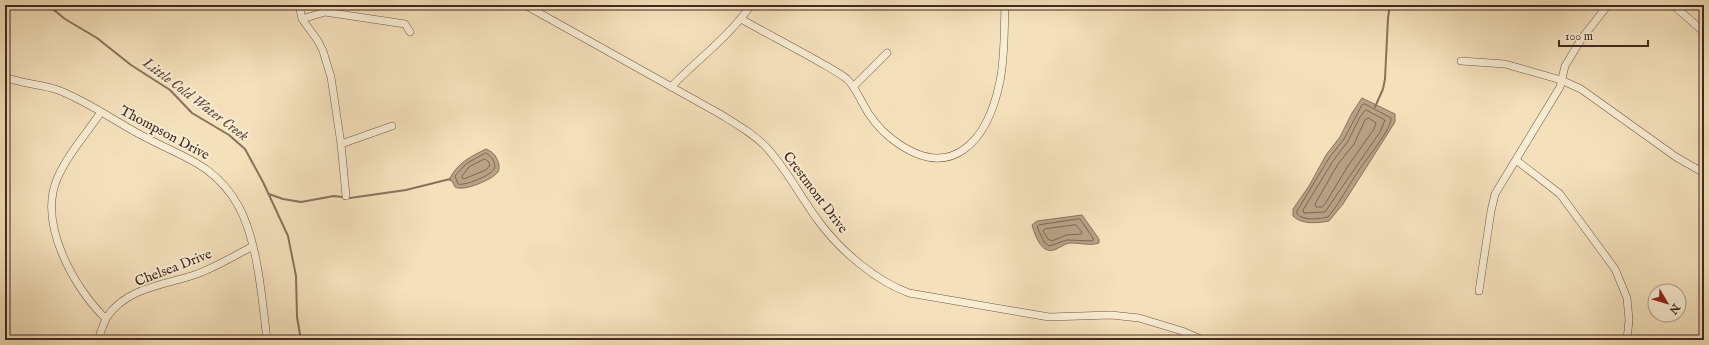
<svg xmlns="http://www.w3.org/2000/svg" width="1709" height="345" viewBox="0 0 1709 345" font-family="'IM FELL English',serif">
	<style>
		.water { fill: #b7a286; stroke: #88725c }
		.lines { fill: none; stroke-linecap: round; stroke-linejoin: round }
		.shore { stroke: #7c6652; stroke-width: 1 }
		.stream { stroke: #88725c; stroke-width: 2 }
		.minor-casing { stroke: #6e5746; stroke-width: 8 }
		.minor { stroke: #f8ecd3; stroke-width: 7 }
		.labels { text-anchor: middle; stroke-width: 4; stroke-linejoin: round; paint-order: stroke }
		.street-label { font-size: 14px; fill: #41291e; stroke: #f8ecd3 }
		.water-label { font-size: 15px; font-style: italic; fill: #644d3d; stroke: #f8ecd3 }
	</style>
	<rect width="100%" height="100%" fill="#f4e1bc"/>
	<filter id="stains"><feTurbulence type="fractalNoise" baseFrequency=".005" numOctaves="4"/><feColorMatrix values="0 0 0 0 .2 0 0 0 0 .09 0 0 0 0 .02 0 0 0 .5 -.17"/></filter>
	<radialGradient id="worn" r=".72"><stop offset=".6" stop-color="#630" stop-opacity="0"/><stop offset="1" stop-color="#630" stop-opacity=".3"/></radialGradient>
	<path class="water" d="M1362,98L1395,114V122L1343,204L1329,221C1318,223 1302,225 1293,216V209L1309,186L1326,155L1340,137L1352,113Z
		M486,149C491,151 495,154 497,159C499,163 500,168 498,172C492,180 463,192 455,187L452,181L449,180C457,163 470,157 486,149Z
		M1082,215L1099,239V243C1090,246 1081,243 1071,243C1065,243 1060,248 1054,250C1041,254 1035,235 1032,225L1037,221Z"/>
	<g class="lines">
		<path class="shore" d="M1365,104L1391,118C1392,129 1366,159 1359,170C1348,186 1340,203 1328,217C1320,219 1303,221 1297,214V211L1329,158L1344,139L1362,105Z
			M1366,110L1385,120L1380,132L1325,212L1304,213L1303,210L1333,161L1348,141L1360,117Z
			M1369,118L1376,123L1374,129L1348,166L1325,204L1322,207H1316L1315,204L1338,164L1354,144L1365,120Z
			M486,153C489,155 491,157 493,160C494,163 496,166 494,169C490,176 465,186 458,184L455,176L466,164Z
			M485,159L488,161L490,165L486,170L464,179L462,178V176L469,167Z
			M1080,219L1093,238V241L1067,240L1049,246L1044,242L1037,227L1039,225Z
			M1076,225L1082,232L1081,234L1066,235L1052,241L1048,239L1043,231L1045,229Z"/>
		<path class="stream" d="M48,5L65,19L97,38L131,65L170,90L192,113L229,135L245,149L263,182L288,236L296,276L297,317L301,340
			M1375,107L1383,89L1385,79L1388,18L1390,5
			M269,194L283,199L301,202L334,196L350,198L406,190L450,179"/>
		<defs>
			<path id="minor" d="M299,5L302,19L318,41L323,51L331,77L341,144L346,196
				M525,5L720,114C736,124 754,134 767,148C788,171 801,198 820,223C841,251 876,281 909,293L1049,317L1111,315L1139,318L1182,331L1203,340
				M1673,5L1704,32
				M302,19L325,12L405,24L410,32
				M741,19C766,33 791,46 816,60C826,66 838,72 847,79C854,86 857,93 862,102C869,116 879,129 892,139C952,185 988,140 1000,81C1005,56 1004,30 1005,5
				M1461,61L1505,64L1561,80L1581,89L1676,157L1704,173
				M5,77C22,84 41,84 58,90C87,101 113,120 141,135C181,157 215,163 239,207C258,243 262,299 267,340
				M854,86L887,53
				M671,87C698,59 729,37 751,5
				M101,112C87,133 67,155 57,179C38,224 74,288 106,319
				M341,144L392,126
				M1516,160L1560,194L1615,269L1627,298L1629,320L1627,340
				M1479,291L1491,211L1495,194L1560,87L1565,66L1582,38L1608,5
				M98,340C101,332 103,324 107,317C127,287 166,285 197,274C216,267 234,256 253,246"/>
		</defs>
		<use href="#minor" class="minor-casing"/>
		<use href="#minor" class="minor"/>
	</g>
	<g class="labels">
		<g class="street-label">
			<text transform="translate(165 132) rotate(28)" y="5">Thompson Drive</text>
			<text transform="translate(816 192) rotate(53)" y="5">Crestmont Drive</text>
			<text transform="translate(173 267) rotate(-21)" y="5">Chelsea Drive</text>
		</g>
		<g class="water-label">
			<text transform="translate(196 99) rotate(37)" y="5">Little Cold Water Creek</text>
		</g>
	</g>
	<rect width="1709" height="345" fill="none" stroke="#f4e1bc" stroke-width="20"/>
	<rect x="6" y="6" width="1697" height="333" fill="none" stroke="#41291e" stroke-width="2"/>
	<rect x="10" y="10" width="1689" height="325" fill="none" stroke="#41291e"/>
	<g transform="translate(1667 303) rotate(128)"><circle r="19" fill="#f8ecd3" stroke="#af9e8b"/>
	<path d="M0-3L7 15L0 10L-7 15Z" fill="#8f2418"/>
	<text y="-6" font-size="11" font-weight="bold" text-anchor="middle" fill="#41291e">N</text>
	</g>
	<path d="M1559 40v6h89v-6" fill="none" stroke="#41291e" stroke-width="2"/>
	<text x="1565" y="40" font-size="12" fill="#41291e" stroke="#f8ecd3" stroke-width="3" paint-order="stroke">100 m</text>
	<rect width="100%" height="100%" filter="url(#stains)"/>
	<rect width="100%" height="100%" fill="url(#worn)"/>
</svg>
